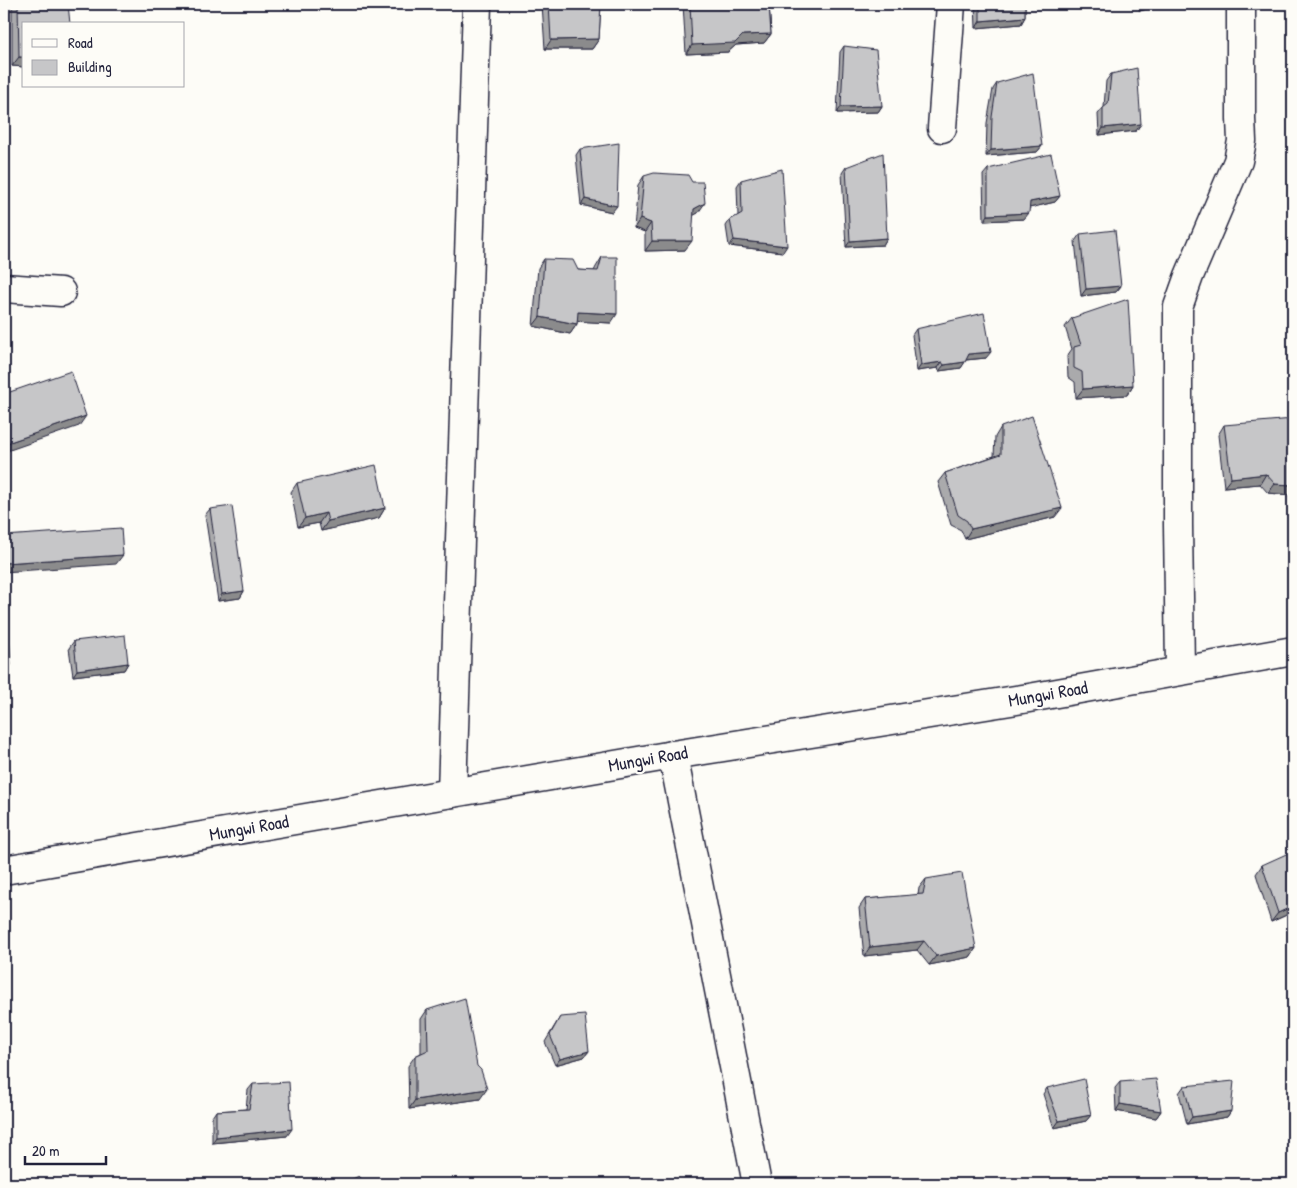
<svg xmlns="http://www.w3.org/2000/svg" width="1297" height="1188" viewBox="0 0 1297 1188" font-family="'Patrick Hand',sans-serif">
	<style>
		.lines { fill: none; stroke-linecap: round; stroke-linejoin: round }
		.minor-casing { stroke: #22223b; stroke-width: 31 }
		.major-casing { stroke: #22223b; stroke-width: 31 }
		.minor { stroke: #fdfcf7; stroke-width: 28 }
		.major { stroke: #fdfcf7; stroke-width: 28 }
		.wall { fill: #aaaaac; stroke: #22223b }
		.shaded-wall { fill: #8b8b8c; stroke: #22223b }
		.building { fill: #c6c6c8; stroke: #22223b }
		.labels { text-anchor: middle; stroke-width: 4.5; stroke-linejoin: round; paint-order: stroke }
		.street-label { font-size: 18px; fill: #22223b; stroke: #fdfcf7 }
	</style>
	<rect width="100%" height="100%" fill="#fdfcf7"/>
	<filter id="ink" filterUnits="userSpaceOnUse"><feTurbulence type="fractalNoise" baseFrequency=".02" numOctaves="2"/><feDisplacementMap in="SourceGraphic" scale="10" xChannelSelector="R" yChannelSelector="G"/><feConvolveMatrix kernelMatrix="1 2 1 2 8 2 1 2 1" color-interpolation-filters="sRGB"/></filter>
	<g filter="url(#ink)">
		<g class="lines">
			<defs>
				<path id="minor" d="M942,128L951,4
					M4,288L61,292
					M1180,670L1178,525V307L1189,276L1238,161L1242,141L1241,119V4
					M673,755L757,1184
					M452,793L477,4"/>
				<path id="major" d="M4,870L673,755L1029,698L1293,651"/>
			</defs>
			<use href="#minor" class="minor-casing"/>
			<use href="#major" class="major-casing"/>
			<use href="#minor" class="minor"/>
			<use href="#major" class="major"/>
		</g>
		<path class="wall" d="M12,4H68L24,67L12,66Z
			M542,4H601L599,39L592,49H545Z
			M683,4H769L771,34L764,43L736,45L728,52L686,54Z
			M975,4H1025V17L1021,24L976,28Z
			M1138,4H1163L1140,11Z
			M844,46L882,106L878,112L837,113L840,52Z
			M1111,74L1141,124L1136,131L1099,135L1098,114L1104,107L1106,81Z
			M997,83L1042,146L1037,152L986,156L987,123L993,89Z
			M580,149L612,212L581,205L576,155Z
			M846,167L887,238L883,245L846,247L842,173Z
			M988,169L1060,196L1055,202L1029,208L1024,219L984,221L983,175Z
			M644,176L698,213L693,215L685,250L645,251V232L634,228L638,185Z
			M741,180L783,252L729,246L726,226L730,220L738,216L737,186Z
			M1080,234L1121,286L1116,292L1081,296L1075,241Z
			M602,257L611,323L577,321V324L570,334L533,326L538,268L544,259L578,270L594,271L596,267Z
			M1072,318L1133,385L1127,395L1076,398L1075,382L1068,377L1067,356L1072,349L1065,327Z
			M916,329L986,358L966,360L961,368L939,371L938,368L917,371L912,335Z
			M1224,425L1291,495L1268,493L1260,484L1224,487L1218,435Z
			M1001,427L1055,517L965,539L961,530L951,525L938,482L945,473L994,456L995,437Z
			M297,483L385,508L379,518L321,531L319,523L298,527L291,492Z
			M210,509L244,591L240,598L218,601L205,515Z
			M74,641L128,663L124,670L73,676L69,648Z
			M1262,865L1293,912L1271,922L1256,874Z
			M926,879L976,948L970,957L929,965L917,950L864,956L859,908L865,899L918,895L919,888Z
			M427,1010L480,1099L409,1109L408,1066L415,1056L421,1053V1019Z
			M560,1017L589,1051L584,1057L555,1065L545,1042Z
			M1120,1082L1161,1111L1156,1118L1116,1111L1115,1088Z
			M253,1084L287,1136L212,1143V1117L216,1111L246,1109L248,1090Z
			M1184,1086L1231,1111L1227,1117L1187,1124L1179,1093Z
			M1047,1088L1091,1115L1086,1121L1054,1128L1043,1094Z"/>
		<path class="shaded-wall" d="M1149,4H1163L1140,11L1145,5Z
			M1025,17L1021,24L976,28L980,21Z
			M771,34L764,43L736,45L728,52L686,54L692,45L743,35Z
			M599,39L592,49H545L551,40Z
			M19,57H24V67L12,66Z
			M882,106L878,112L837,113L841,107Z
			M1141,124L1136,131L1099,135L1103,128Z
			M1042,146L1037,152L986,156L991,150Z
			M1060,196L1055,202L1025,209L1030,202Z
			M585,199L617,206L612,212L581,205Z
			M705,203L698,213L687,219L694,209Z
			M1029,213L1024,219L984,221L988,215Z
			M640,219L651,223L645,232L634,228Z
			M887,238L883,245L846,247L850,241Z
			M734,240L787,246L783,252L729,246Z
			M652,241H692L685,250L645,251Z
			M1121,286L1116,292L1081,296L1086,289Z
			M578,312L617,314L611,323L571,321Z
			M540,317L577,324L570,334L533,326Z
			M991,352L986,358L965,360L969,354Z
			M942,362L938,368L917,371L921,365Z
			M965,362L961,368L939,371L944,365Z
			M1133,385L1127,395L1076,398L1083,389Z
			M86,416L79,426L4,452V444Z
			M1266,474L1260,484L1224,487L1231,478Z
			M1275,484L1293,485V492L1291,495L1268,493Z
			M385,508L379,518L321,531L328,521Z
			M1062,508L1055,517L965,539L971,529Z
			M326,513L319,523L298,527L305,518Z
			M123,555L116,564L4,572V563Z
			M244,591L240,598L218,601L222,594Z
			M128,663L124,670L73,676L77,670Z
			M11,665L4,675V666Z
			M1293,906V912L1271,922L1278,913Z
			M924,941L917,950L864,956L870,947Z
			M976,948L970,957L929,965L936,956Z
			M589,1051L584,1057L555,1065L560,1059Z
			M487,1089L480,1099L409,1109L415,1100Z
			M1120,1104L1161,1111L1156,1118L1116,1111Z
			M1231,1111L1227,1117L1187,1124L1192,1117Z
			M1091,1115L1086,1121L1054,1128L1059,1121Z
			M292,1129L287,1136L212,1143L216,1137Z"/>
		<path class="building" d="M18,4H68L70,24H24V57H19Z
			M549,4H601L599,39L551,40Z
			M690,4H769L771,34L743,35L735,43L692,45Z
			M980,4H1025V17L980,21Z
			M844,46L876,50L882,106L841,107Z
			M1137,68L1141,124L1103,128V108L1108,104L1111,74Z
			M1033,73L1042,146L991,150L992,117L997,83Z
			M619,143L617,206L585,199L580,149Z
			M883,153L887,238L850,241L846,167Z
			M1051,154L1060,196L1030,202L1029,213L988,215V169Z
			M782,169L787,246L734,240L730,220L742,213L741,180Z
			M654,173L688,175L692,182H703L705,203L694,209L692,241H652L651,223L640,219L644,176Z
			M1115,230L1121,286L1086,289L1080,234Z
			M602,257H617V314L578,312L577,324L540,317L544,259L573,260L578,270L598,271Z
			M1128,299L1133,385L1083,389L1082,372L1074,368V347L1081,345L1072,318Z
			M984,313L991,352L969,354L965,362L944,365L942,362L921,365L916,329Z
			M71,371L86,416L4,444V394Z
			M1032,416L1062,508L971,529L967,521L958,515L945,473L1001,454V427Z
			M1293,419V485L1275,484L1266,474L1231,478L1224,425Z
			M376,465L385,508L328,521L326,513L305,518L297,483Z
			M232,506L244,591L222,594L210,509Z
			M121,528L123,555L4,563L11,665L4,666V536Z
			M125,635L128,663L77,670L74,641Z
			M1293,851V906L1278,913L1262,865Z
			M962,873L976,948L936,956L924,941L870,947L865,899L923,894L926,879Z
			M465,998L477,1066L481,1070L487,1089L415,1100V1056L428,1050L427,1010Z
			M585,1015L589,1051L560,1059L550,1035L560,1017Z
			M1084,1079L1091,1115L1059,1121L1047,1088Z
			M1156,1079L1161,1111L1120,1104V1082Z
			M1234,1081L1231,1111L1192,1117L1184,1086Z
			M289,1082L292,1129L216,1137V1111L249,1109L253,1084Z
			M359,1176L367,1184H342Z"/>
	</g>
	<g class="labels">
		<g class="street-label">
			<text transform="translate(1048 694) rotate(-10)" y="6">Mungwi Road</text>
			<text transform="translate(648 759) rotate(-10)" y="6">Mungwi Road</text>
			<text transform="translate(249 828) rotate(-10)" y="6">Mungwi Road</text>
		</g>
	</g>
	<rect width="1297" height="1188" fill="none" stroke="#fdfcf7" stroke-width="20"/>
	<rect x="10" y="10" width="1277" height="1168" fill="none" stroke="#22223b" stroke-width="2" filter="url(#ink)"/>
	<rect x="22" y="22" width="162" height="65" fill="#fdfcf7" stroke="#a5a5ac"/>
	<rect x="32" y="39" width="25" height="8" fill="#fdfcf7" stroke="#a5a5ac"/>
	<text x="68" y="48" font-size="15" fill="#22223b">Road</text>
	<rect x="32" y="60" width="25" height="15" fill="#c6c6c8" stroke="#a5a5ac"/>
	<text x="68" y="72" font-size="15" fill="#22223b">Building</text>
	<path d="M25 1156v8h81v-8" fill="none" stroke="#22223b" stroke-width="2.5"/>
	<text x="32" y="1156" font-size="15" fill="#22223b" stroke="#fdfcf7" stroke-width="4" paint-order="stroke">20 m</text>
</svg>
